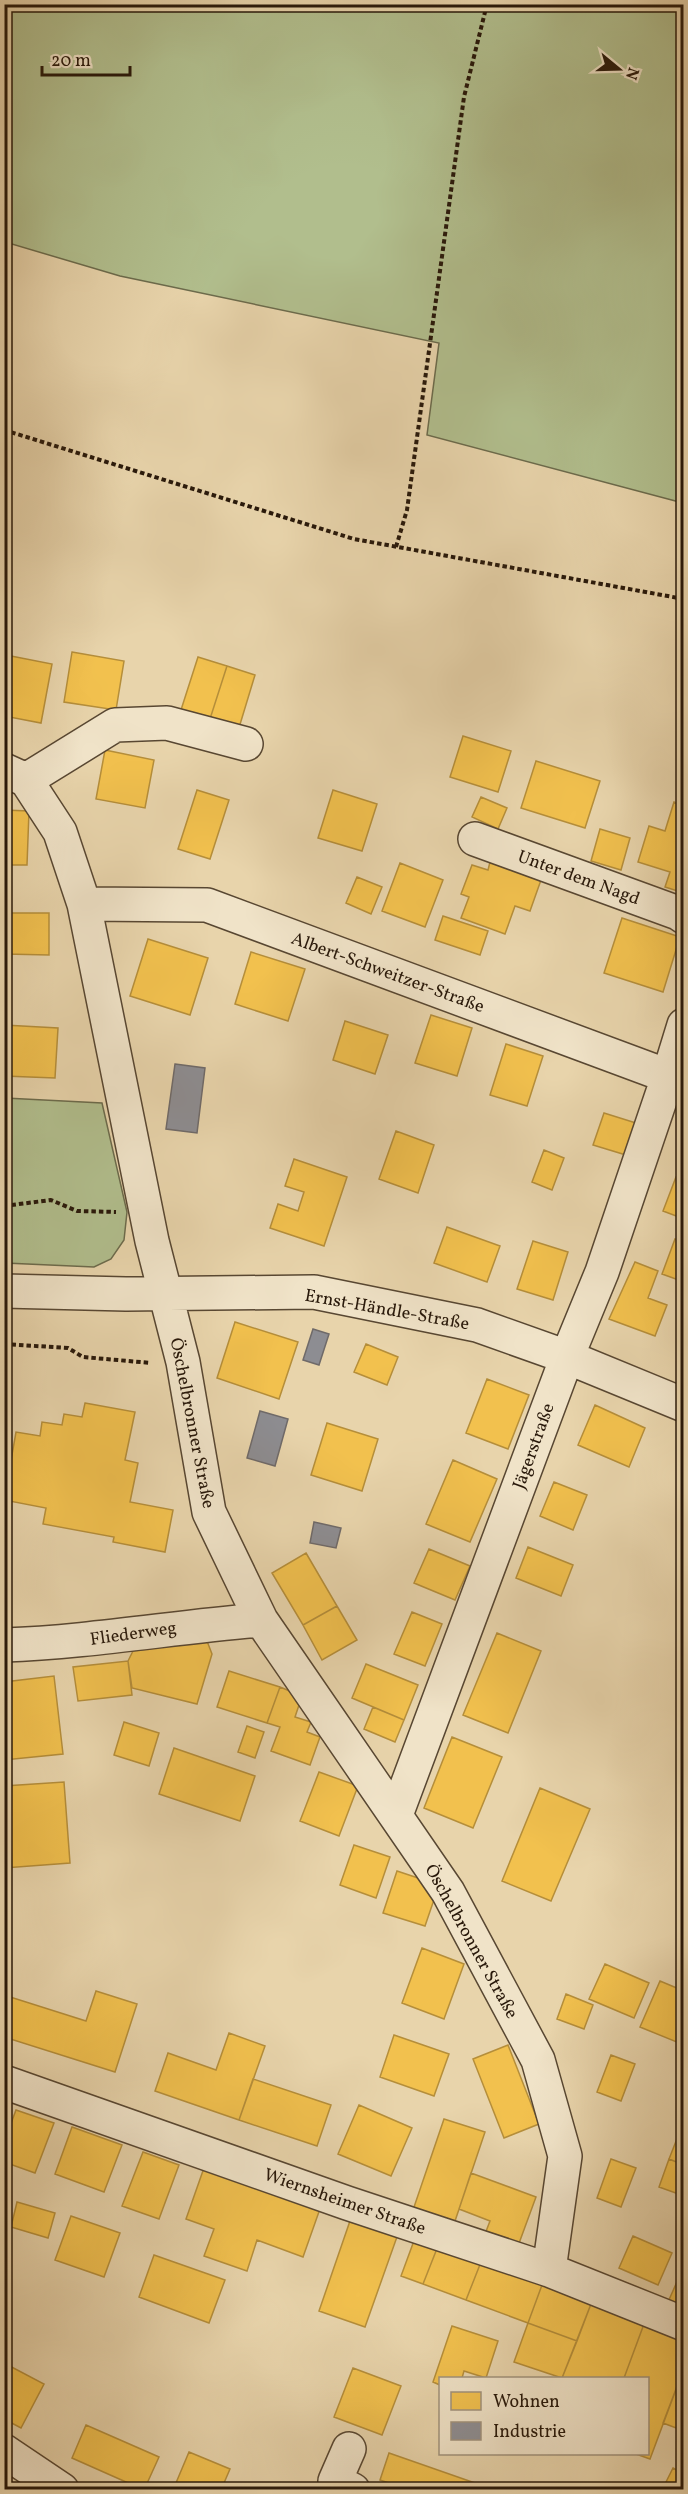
<svg xmlns="http://www.w3.org/2000/svg" width="688" height="2494" viewBox="0 0 688 2494" font-family="Vollkorn,serif">
	<style>
		.green { fill: #b1be8d; stroke: #6c6b4c; stroke-width: 1.5 }
		.homes { fill: #f2c14e; stroke: #b58e3a; stroke-width: 1.5 }
		.industry { fill: #8d8d92; stroke: #6f6a69; stroke-width: 1.5 }
		.lines { fill: none; stroke-linecap: round; stroke-linejoin: round }
		.minor-casing { stroke: #584732; stroke-width: 36 }
		.path { stroke: #28180a; stroke-width: 4; stroke-dasharray: 4.5 3; stroke-linecap: butt }
		.minor { stroke: #f0e3c8; stroke-width: 33 }
		.labels { text-anchor: middle; stroke-width: 6; stroke-linejoin: round; paint-order: stroke }
		.street-label { font-size: 18px; fill: #28180a; stroke: #f0e3c8 }
	</style>
	<rect width="100%" height="100%" fill="#e8d4ab"/>
	<filter id="stains"><feTurbulence type="fractalNoise" baseFrequency=".00333" numOctaves="4"/><feColorMatrix values="0 0 0 0 .2 0 0 0 0 .09 0 0 0 0 .02 0 0 0 .5 -.17"/></filter>
	<radialGradient id="worn" r=".72"><stop offset=".6" stop-color="#630" stop-opacity="0"/><stop offset="1" stop-color="#630" stop-opacity=".3"/></radialGradient>
	<path class="green" d="M4,5H683V503L427,435L439,343L120,276L5,242Z
		M5,1098L102,1103L127,1212L124,1240L111,1259L94,1267L5,1263Z"/>
	<path class="homes" d="M72,652L124,661L116,710L64,702Z
		M11,656L52,664L41,723L4,716V689Z
		M198,657L227,666L209,722L180,713Z
		M227,666L255,675L238,731L209,722Z
		M463,736L511,751L498,792L450,777Z
		M105,750L154,760L145,808L96,799Z
		M536,761L600,781L585,828L521,808Z
		M197,790L229,800L210,859L178,849Z
		M333,790L377,804L362,851L318,838Z
		M481,797L507,808L498,829L472,817Z
		M674,802L684,806V893L665,887L670,872L638,862L649,826L665,831Z
		M4,810L29,811L27,865H4Z
		M600,829L630,838L621,870L591,861Z
		M490,862L541,880L530,911L515,906L505,934L461,918L469,897L461,894L472,865L488,870Z
		M400,863L443,880L425,927L382,911Z
		M357,877L382,887L371,914L346,903Z
		M6,913H49V955L5,954Z
		M443,916L488,931L480,955L435,940Z
		M622,918L680,937L663,992L604,973Z
		M148,939L208,958L190,1015L130,996Z
		M251,952L305,969L288,1021L235,1004Z
		M431,1015L472,1028L457,1076L415,1063Z
		M345,1021L388,1035L375,1074L333,1060Z
		M4,1025L58,1028L55,1078L4,1076Z
		M506,1044L543,1056L527,1106L490,1095Z
		M604,1113L636,1123L626,1155L593,1145Z
		M396,1131L434,1145L418,1193L379,1179Z
		M544,1150L564,1158L552,1190L532,1182Z
		M294,1159L347,1177L324,1246L270,1228L278,1204L298,1211L304,1192L285,1186Z
		M676,1177L684,1180V1219L663,1211Z
		M447,1227L500,1246L487,1282L434,1263Z
		M675,1239L684,1242V1282L662,1274Z
		M533,1241L568,1252L553,1300L517,1289Z
		M635,1262L658,1271L648,1298L667,1305L655,1336L609,1319Z
		M235,1322L298,1342L279,1399L217,1378Z
		M366,1344L398,1357L387,1385L354,1372Z
		M487,1379L529,1395L508,1449L466,1433Z
		M85,1403L135,1412L125,1460L138,1463L130,1502L173,1510L165,1552L113,1542L114,1537L43,1524L46,1508L4,1500L16,1432L40,1436L42,1422L62,1425L64,1414L82,1417Z
		M595,1405L645,1428L629,1467L578,1445Z
		M327,1423L378,1439L362,1491L311,1475Z
		M453,1460L497,1479L470,1542L426,1524Z
		M554,1482L587,1495L573,1530L540,1516Z
		M528,1547L573,1565L561,1596L516,1578Z
		M429,1549L470,1566L455,1600L414,1583Z
		M306,1553L337,1606L303,1625L272,1573Z
		M337,1606L357,1640L322,1660L303,1625Z
		M412,1612L442,1624L425,1666L394,1654Z
		M497,1633L541,1651L508,1733L463,1715Z
		M207,1641L212,1654L197,1704L132,1688L128,1661L133,1651Z
		M128,1661L132,1695L78,1701L73,1667Z
		M366,1664L418,1685L404,1720L352,1698Z
		M229,1671L280,1687L267,1723L217,1707Z
		M54,1676L63,1754L4,1760V1682Z
		M280,1687L302,1696L295,1717L311,1722L307,1732L320,1737L310,1765L271,1751L280,1727L267,1723Z
		M373,1707L404,1720L395,1742L364,1729Z
		M124,1722L159,1733L149,1766L114,1755Z
		M247,1726L264,1732L255,1758L238,1752Z
		M452,1737L502,1757L473,1828L424,1808Z
		M174,1748L255,1776L240,1821L159,1794Z
		M319,1772L358,1786L339,1836L300,1821Z
		M64,1782L70,1863L4,1868V1786Z
		M540,1788L590,1809L551,1901L502,1881Z
		M354,1845L390,1857L376,1898L340,1885Z
		M397,1871L439,1885L425,1926L383,1913Z
		M422,1948L464,1964L444,2019L402,2003Z
		M605,1964L649,1983L634,2018L589,1999Z
		M660,1981L684,1991V2045L640,2027Z
		M96,1991L137,2004L115,2072L4,2037V1995L86,2021Z
		M566,1994L593,2005L584,2029L557,2019Z
		M229,2033L265,2046L239,2120L155,2091L168,2053L216,2070Z
		M394,2035L449,2054L434,2096L380,2077Z
		M508,2045L539,2124L504,2138L473,2059Z
		M611,2055L635,2064L621,2101L597,2092Z
		M253,2079L331,2105L317,2146L239,2120Z
		M359,2105L412,2128L391,2176L338,2154Z
		M16,2110L54,2123L35,2173L4,2162V2142Z
		M444,2119L485,2132L454,2224L413,2210Z
		M72,2127L122,2145L104,2192L55,2174Z
		M680,2131L684,2133V2165L669,2159Z
		M143,2152L179,2165L159,2219L122,2206Z
		M611,2159L636,2168L621,2207L597,2198Z
		M669,2159L684,2165V2196L659,2187Z
		M205,2165L321,2206L303,2257L257,2240L247,2271L204,2256L214,2229L186,2219Z
		M471,2173L536,2197L518,2246L485,2234L490,2221L459,2209Z
		M17,2202L55,2213L48,2238L11,2227Z
		M71,2216L120,2233L104,2277L55,2260Z
		M351,2218L398,2234L365,2327L319,2311Z
		M633,2236L672,2253L658,2285L619,2268Z
		M415,2238L438,2246L423,2284L401,2276Z
		M438,2246L481,2262L466,2300L423,2284Z
		M154,2255L225,2280L209,2323L139,2297Z
		M481,2262L542,2285L528,2323L466,2300Z
		M684,2266V2308L668,2302Z
		M542,2285L591,2304L577,2341L528,2323Z
		M591,2304L644,2324L624,2378H562Z
		M528,2323L577,2341L562,2378L514,2362Z
		M644,2324L684,2338V2368L650,2459L636,2454H648V2378H624Z
		M452,2326L498,2341L486,2378L464,2371L462,2378H440V2385L433,2382Z
		M4,2363L44,2384L21,2428L4,2419Z
		M353,2368L401,2386L382,2435L334,2417Z
		M684,2368V2431L663,2423Z
		M86,2425L159,2457L144,2490L72,2458Z
		M189,2452L230,2469L221,2490H173Z
		M389,2453L495,2490H409L380,2480Z
		M673,2468L684,2474V2490H662Z
		M4,2477L22,2490H4Z"/>
	<path class="industry" d="M175,1064L205,1068L197,1133L166,1129Z
		M313,1329L329,1334L319,1365L303,1360Z
		M260,1411L288,1419L275,1466L247,1458Z
		M314,1522L341,1528L336,1548L310,1543Z"/>
	<g class="lines">
		<defs>
			<path id="minor" d="M4,770L26,780L60,832L84,904L152,1241L183,1362L209,1512L261,1620L448,1892L538,2060L565,2156L549,2270
				M26,780L115,725L167,723L246,744
				M475,839L678,913L684,917
				M84,904L207,905L684,1082
				M4,1291L126,1294L314,1292L477,1325L567,1357L684,1405
				M4,1645C90,1642 175,1627 261,1620
				M396,1815L567,1357L602,1272L668,1077L684,1025
				M4,2082L347,2203L549,2270L684,2324
				M349,2449L335,2481L353,2490
				M4,2451L62,2490"/>
		</defs>
		<use href="#minor" class="minor-casing"/>
		<path class="path" d="M4,430L354,539L684,599
			M396,547L407,510L464,97L487,4
			M4,1206L51,1200L77,1211L116,1212
			M4,1344L68,1348L83,1357L151,1363"/>
		<use href="#minor" class="minor"/>
	</g>
	<g class="labels">
		<g class="street-label">
			<text transform="translate(579 877) rotate(20)" y="6">Unter dem Nagd</text>
			<text transform="translate(388 972) rotate(20)" y="6">Albert-Schweitzer-Straße</text>
			<text transform="translate(387 1309) rotate(10)" y="6">Ernst-Händle-Straße</text>
			<text transform="translate(193 1423) rotate(79)" y="6">Öschelbronner Straße</text>
			<text transform="translate(533 1446) rotate(-70)" y="6">Jägerstraße</text>
			<text transform="translate(133 1633) rotate(-8)" y="6">Fliederweg</text>
			<text transform="translate(472 1941) rotate(61)" y="6">Öschelbronner Straße</text>
			<text transform="translate(345 2201) rotate(19)" y="6">Wiernsheimer Straße</text>
		</g>
	</g>
	<rect width="688" height="2494" fill="none" stroke="#e8d4ab" stroke-width="24"/>
	<rect x="6" y="6" width="676" height="2482" fill="none" stroke="#28180a" stroke-width="3"/>
	<rect x="12" y="12" width="664" height="2470" fill="none" stroke="#28180a" stroke-width="1.5"/>
	<rect x="439" y="2377" width="210" height="78" fill="#f0e3c8" stroke="#a0927c" stroke-width="1.5"/>
	<rect x="451" y="2392" width="30" height="18" fill="#f2c14e" stroke="#a0927c" stroke-width="1.5"/>
	<text x="493" y="2407" font-size="18" fill="#28180a">Wohnen</text>
	<rect x="451" y="2422" width="30" height="18" fill="#8d8d92" stroke="#a0927c" stroke-width="1.5"/>
	<text x="493" y="2437" font-size="18" fill="#28180a">Industrie</text>
	<g transform="translate(619 69) rotate(109)" stroke="#f0e3c8" stroke-width="4.5" paint-order="stroke">
	<path d="M0-4.5L10 22L0 15L-10 22Z" fill="#28180a"/>
	<text y="-9" font-size="16" font-weight="bold" text-anchor="middle" fill="#28180a">N</text>
	</g>
	<path d="M42 66v9h88v-9" fill="none" stroke="#28180a" stroke-width="3"/>
	<text x="51" y="66" font-size="18" fill="#28180a" stroke="#f0e3c8" stroke-width="4.5" paint-order="stroke">20 m</text>
	<rect width="100%" height="100%" filter="url(#stains)"/>
	<rect width="100%" height="100%" fill="url(#worn)"/>
</svg>
